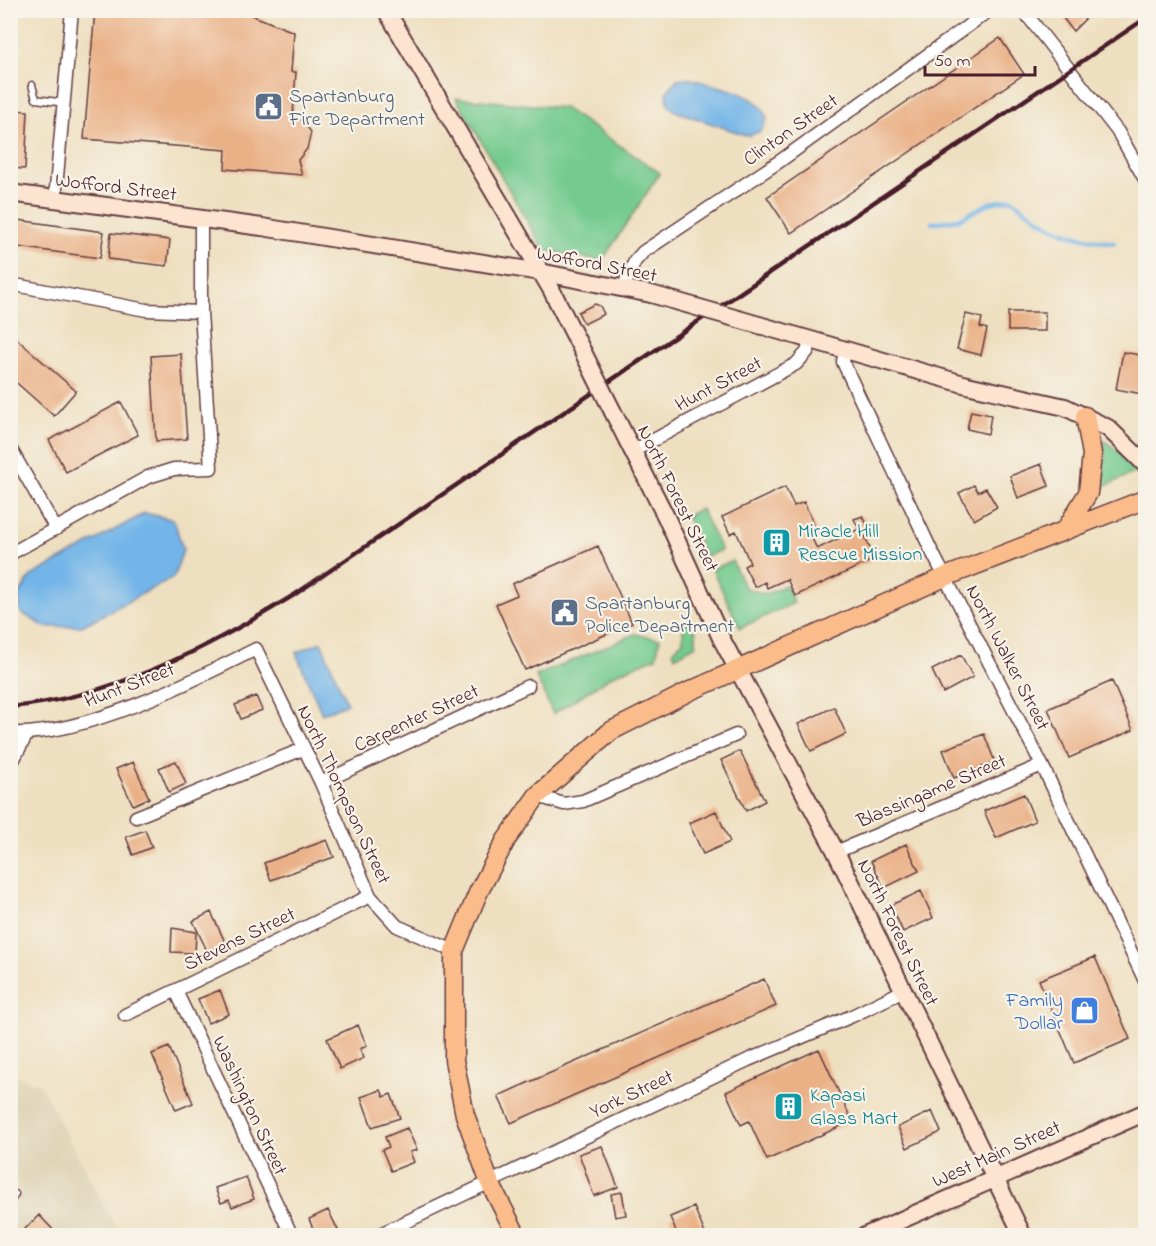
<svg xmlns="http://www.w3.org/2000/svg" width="1156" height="1246" viewBox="0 0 1156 1246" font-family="'Indie Flower',sans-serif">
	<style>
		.built { fill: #dbd0b1 }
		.green { fill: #75cb8f; stroke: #60755d; stroke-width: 1.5 }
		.water { fill: #73b5e8; stroke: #5e6a8a; stroke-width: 1.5 }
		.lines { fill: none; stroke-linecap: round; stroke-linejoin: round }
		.stream { stroke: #73b5e8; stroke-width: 4.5 }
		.building { fill: #eab187 }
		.lane-casing { stroke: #633c41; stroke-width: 9 }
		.street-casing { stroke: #633c41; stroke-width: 15 }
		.secondary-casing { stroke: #633c41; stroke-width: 20 }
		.primary-casing { stroke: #633c41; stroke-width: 21 }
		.lane { stroke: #fff; stroke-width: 6 }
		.street { stroke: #fff; stroke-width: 12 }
		.secondary { stroke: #fde4d0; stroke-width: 16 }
		.primary { stroke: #f9bc8a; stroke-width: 18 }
		.rail { stroke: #4a1f2b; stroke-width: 4.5 }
		.secondary-bridge-casing { stroke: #633c41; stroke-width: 20; stroke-linecap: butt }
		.secondary-bridge { stroke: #fde4d0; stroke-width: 16 }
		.labels { text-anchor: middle; stroke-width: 4.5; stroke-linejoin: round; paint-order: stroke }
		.service-label { font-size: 20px; fill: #4e5e75; stroke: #f7f3e8; text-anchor: start }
		.street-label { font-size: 20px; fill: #4a1f2b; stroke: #f7f3e8 }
		.culture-label { font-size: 20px; fill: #0d838f; stroke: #f7f3e8; text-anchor: start }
		.shop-label { font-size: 20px; fill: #366cbe; stroke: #f7f3e8; text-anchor: end }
	</style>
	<rect width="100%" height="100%" fill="#f7f3e8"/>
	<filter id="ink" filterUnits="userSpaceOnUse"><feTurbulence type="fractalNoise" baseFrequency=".0167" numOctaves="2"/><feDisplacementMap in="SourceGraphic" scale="12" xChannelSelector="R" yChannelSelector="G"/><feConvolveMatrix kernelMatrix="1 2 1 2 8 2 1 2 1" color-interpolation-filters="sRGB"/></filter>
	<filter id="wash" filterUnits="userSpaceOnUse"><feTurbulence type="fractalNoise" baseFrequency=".008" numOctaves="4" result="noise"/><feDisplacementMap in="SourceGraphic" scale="24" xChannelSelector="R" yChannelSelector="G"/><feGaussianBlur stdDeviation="1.35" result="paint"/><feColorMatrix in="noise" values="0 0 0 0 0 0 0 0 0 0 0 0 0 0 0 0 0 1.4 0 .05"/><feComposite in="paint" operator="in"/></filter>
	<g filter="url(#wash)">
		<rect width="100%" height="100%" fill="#eedfc0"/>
		<path class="built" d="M10,1073L40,1085L120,1235H11Z"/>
		<path class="green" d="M456,98L564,108L660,173L602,261L544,250Z
			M1103,440L1121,453L1136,472L1103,487L1105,456Z
			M701,509L721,550L706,557L686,516Z
			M732,561L745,588L766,594L786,585L794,603L740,628L712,569Z
			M691,622L696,632V645L675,657L673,651L683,641V625Z
			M635,634L660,639L656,657L613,675L553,714L536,676Z"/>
		<path class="water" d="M688,78C712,86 761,91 767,119L761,131L748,136L675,111L668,104L667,92L677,79Z
			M145,513L174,520L183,550L174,577L82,626L45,627L20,612L19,595L31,576Z
			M321,642L347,703L322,714L296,653Z"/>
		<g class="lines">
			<path class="stream" d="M932,223L959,219L990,203L1011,199C1052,229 1062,236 1114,243"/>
		</g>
		<g id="blocks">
			<path class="building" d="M95,10L241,11L294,32L291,72H296L293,116L301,120L311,132L307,149L298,160L302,175L225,169L226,150L84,139Z
				M1057,10H1094L1073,31Z
				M1000,38L1024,74L791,233L767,197Z
				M10,110L28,111L25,169L10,168Z
				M10,219L104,232L100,258L10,246Z
				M111,233L170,240L167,266L108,259Z
				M595,304L600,306L604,314L584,324L578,312Z
				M1008,312H1045V331H1008Z
				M966,314L982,318L980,327L987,329L981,355L957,349Z
				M10,333L76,391L54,416L10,377Z
				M1123,352L1146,356L1142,394L1116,389Z
				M181,354L187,439L156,441L151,356Z
				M121,402L138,435L66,472L49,440Z
				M971,411L991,415L988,434L967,429Z
				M1041,464L1049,486L1018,498L1010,476Z
				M974,485L978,492L986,488L997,507L974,520L959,493Z
				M785,487L794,506L804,502L817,531L810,534L817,549L859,529L854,519L863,516L872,535L865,537L875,559L795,596L787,579L767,588L765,582L755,587L744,566L750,563L736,531L730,534L722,517Z
				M598,546L632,623L525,670L496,604L517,595L512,584Z
				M961,655L973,677L943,693L932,670Z
				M1112,681L1133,730L1069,758L1048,709Z
				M256,696L262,710L241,719L235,705Z
				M834,707L846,734L811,751L798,724Z
				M984,734L995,762L954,778L943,750Z
				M740,751L765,801L746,811L721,760Z
				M176,761L186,784L169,792L159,768Z
				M133,762L149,798L133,805L116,769Z
				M1024,794L1035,821L996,838L984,811Z
				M716,811L730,842L703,854L689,823Z
				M145,830L152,847L133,855L126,837Z
				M327,840L334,857L271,880L264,863Z
				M906,844L919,871L884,888L871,861Z
				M921,891L933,918L903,932L891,905Z
				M211,912L226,944L208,953L193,921Z
				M172,928L196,932L195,953L171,952Z
				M1095,957L1130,1039L1074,1063L1039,980Z
				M764,979L776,1006L511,1123L498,1096Z
				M220,990L229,1014L208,1023L198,999Z
				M358,1025L367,1046L360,1049L364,1058L340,1069L327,1039Z
				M169,1047L193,1103L176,1110L152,1054Z
				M819,1049L852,1121L767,1160L749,1121L741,1125L726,1092Z
				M381,1090L384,1097L391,1094L400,1118L372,1127L361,1097Z
				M932,1111L941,1132L907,1148L898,1127Z
				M407,1128L417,1150L410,1152L414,1162L391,1171L382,1150L389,1147L385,1137Z
				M602,1146L618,1187L594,1196L579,1154Z
				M246,1177L254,1199L232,1207L229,1200L221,1203L215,1188Z
				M622,1192L626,1215L615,1217L611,1194Z
				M694,1207L706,1236H678L670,1217Z
				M328,1210L338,1230L326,1236H316L309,1219Z
				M39,1215L59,1236H18Z"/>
		</g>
	</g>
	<g filter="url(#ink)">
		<use href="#blocks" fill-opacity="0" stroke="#633c41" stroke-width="1.5"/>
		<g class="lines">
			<defs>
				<path id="lane" d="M32,85L36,99L65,103
					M10,1202L15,1194"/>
				<path id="street" d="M1023,10L1118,132L1146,181
					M55,199L72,10
					M10,284L146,310L201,312
					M623,288L635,261L643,252L780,161L990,10
					M845,349L843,362L930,548L1042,765L1146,983
					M10,448L56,529
					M633,451L796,364L807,352L811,339
					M10,554L148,477L174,469L211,468L201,312V218
					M10,733C83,737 191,682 256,649L321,783L370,896L397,926L454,951
					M10,766L27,734
					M321,783L528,686
					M537,796L564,804L583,801L736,735
					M136,817L303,749
					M836,852L1042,765
					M176,991L292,1236
					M125,1015L370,896
					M376,1236L748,1060L852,1016L905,990"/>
				<path id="secondary" d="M386,10L551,289L582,350
					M10,193L262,227L540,272L651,294
					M759,325L967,385L1065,407L1108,428L1146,465
					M613,412L666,517L722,640L836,852L1023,1236
					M865,1236L1146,1112"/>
				<path id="primary" d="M1066,529L1088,493L1092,454L1085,416
					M517,1236L489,1181L465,1115L454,1060V951L478,893L506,840L537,796L611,731L690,691L945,577L1146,499"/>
			</defs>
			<use href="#lane" class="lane-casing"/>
			<use href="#street" class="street-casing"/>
			<use href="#secondary" class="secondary-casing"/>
			<use href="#primary" class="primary-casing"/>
			<use href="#lane" class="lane"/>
			<use href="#street" class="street"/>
			<use href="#secondary" class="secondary"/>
			<use href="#primary" class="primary"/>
			<path class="rail" d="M414,10L432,13L541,10
				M10,707C112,698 208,648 294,595L1146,18"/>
			<defs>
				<path id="secondary-bridge" d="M651,294L759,325
					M582,350L613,412"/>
			</defs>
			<use href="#secondary-bridge" class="secondary-bridge-casing"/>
			<use href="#secondary-bridge" class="secondary-bridge"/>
		</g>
	</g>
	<defs>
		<symbol id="civic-square" viewBox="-11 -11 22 22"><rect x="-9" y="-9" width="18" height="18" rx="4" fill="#5c6f8a" stroke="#f7f3e8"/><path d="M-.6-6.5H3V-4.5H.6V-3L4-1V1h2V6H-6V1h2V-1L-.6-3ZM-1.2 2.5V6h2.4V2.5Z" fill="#fff"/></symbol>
		<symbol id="building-square" viewBox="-11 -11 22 22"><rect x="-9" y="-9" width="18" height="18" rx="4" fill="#0f9aa8" stroke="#f7f3e8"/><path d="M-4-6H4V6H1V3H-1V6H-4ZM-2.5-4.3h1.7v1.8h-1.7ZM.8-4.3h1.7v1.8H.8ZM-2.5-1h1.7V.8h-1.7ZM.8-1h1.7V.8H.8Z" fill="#fff"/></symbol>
		<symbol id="shop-square" viewBox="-11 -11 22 22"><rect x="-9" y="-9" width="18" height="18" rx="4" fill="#3f7fe0" stroke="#f7f3e8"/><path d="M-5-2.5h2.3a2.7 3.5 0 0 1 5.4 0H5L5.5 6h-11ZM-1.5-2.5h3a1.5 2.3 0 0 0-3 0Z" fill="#fff"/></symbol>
	</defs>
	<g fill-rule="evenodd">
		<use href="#civic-square" x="252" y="90" width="33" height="33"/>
		<use href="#building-square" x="760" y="526" width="33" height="33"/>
		<use href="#civic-square" x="548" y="596" width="33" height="33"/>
		<use href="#shop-square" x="1068" y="994" width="33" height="33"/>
		<use href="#building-square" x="772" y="1090" width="33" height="33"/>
	</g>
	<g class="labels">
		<g class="service-label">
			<text x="289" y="102">Spartanburg<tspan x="289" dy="23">Fire Department</tspan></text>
			<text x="585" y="609">Spartanburg<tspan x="585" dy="23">Police Department</tspan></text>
		</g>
		<g class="street-label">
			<text transform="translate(790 129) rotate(-35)" y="7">Clinton Street</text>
			<text transform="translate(116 186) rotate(7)" y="7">Wofford Street</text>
			<text transform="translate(597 263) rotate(11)" y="7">Wofford Street</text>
			<text transform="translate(718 383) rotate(-28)" y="7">Hunt Street</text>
			<text transform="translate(679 498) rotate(64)" y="7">North Forest Street</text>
			<text transform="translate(1009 657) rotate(63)" y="7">North Walker Street</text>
			<text transform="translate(129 684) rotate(-21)" y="7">Hunt Street</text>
			<text transform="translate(416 717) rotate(-25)" y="7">Carpenter Street</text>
			<text transform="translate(931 790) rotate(-23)" y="7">Blassingame Street</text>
			<text transform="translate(345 794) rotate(65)" y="7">North Thompson Street</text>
			<text transform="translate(899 932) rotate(64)" y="7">North Forest Street</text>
			<text transform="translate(239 938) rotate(-26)" y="7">Stevens Street</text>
			<text transform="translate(631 1093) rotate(-25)" y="7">York Street</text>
			<text transform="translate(251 1105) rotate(65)" y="7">Washington Street</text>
			<text transform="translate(996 1153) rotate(-24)" y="7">West Main Street</text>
		</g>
		<g class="culture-label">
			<text x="798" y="537">Miracle Hill<tspan x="798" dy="23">Rescue Mission</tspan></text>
			<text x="810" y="1101">Kapasi<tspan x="810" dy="23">Glass Mart</tspan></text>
		</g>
		<g class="shop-label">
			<text x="1063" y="1006">Family<tspan x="1063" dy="23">Dollar</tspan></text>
		</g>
	</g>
	<rect width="1156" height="1246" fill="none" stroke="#f7f3e8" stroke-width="36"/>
	<path d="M925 66v9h110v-9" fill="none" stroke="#4a1f2b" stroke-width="3"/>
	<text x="934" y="66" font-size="18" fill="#4a1f2b" stroke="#f7f3e8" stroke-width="4.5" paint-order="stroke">50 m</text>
</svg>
